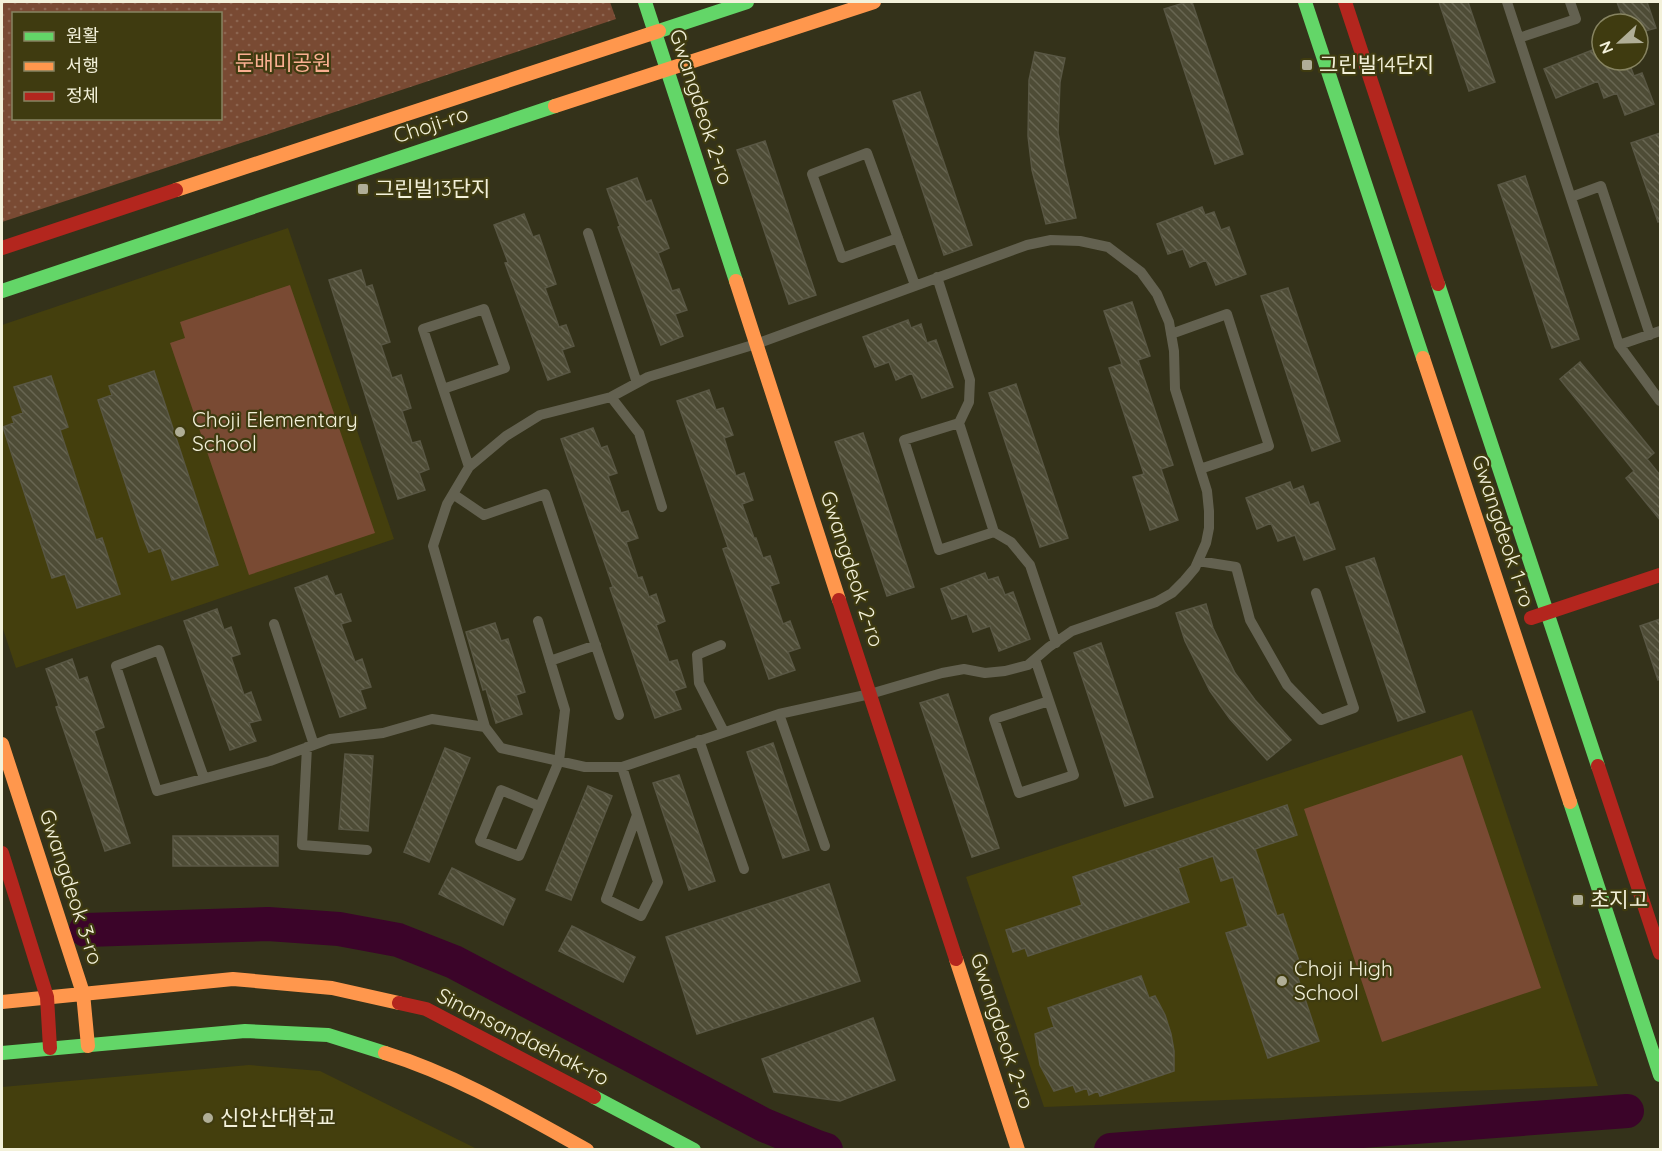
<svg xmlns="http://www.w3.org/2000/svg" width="1662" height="1151" viewBox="0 0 1662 1151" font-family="Quicksand,'Noto Sans KR',sans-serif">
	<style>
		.built { fill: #443f0d }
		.grass { fill: url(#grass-dots); fill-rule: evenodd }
		.garden { fill: #794a33 }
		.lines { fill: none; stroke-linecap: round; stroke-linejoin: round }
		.river { stroke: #3b0429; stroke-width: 34 }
		.building { fill: url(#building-back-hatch); stroke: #595744; stroke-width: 1.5 }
		.lane { stroke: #636150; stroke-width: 10 }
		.fast { stroke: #63d668; stroke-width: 14 }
		.slow { stroke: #ff974d; stroke-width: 14 }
		.jam { stroke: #b3261e; stroke-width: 14 }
		.poi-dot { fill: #b0ae97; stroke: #3f3b10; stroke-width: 2 }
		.labels { text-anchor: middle; stroke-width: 4.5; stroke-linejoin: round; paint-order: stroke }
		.park-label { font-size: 21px; fill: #f9af91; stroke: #3f3b10 }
		.poi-label { font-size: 21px; fill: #f3f1da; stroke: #3f3b10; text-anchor: start }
		.street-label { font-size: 21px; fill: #f3f1da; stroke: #3f3b10 }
	</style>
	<defs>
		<pattern id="grass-dots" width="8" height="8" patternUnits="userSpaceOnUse" patternTransform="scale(1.5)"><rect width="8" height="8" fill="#794a33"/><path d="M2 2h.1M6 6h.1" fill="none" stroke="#8c6550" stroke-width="1.8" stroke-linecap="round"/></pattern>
		<pattern id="building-back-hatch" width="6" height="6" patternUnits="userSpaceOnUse" patternTransform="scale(1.5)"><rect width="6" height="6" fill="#4e4c36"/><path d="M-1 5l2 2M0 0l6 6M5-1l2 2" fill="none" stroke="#686652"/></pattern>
	</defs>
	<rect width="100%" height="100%" fill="#34321a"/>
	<path class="built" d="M288,228L394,539L16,668L2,626V325Z
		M1472,710L1598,1086L1044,1107L966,877Z
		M249,1065L320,1071L477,1149H2V1087Z"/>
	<path class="grass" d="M2,2H610L616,19L2,222ZM14,14H220V118H14Z"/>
	<path class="garden" d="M290,285L375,533L249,575L170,343L185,338L180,322Z
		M1462,755L1541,988L1382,1042L1304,809Z"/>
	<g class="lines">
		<path class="river" d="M86,930L268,924L339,929L398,940L454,962L764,1125L817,1147L826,1150
			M1111,1150L1627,1111"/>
	</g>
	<path class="building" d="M1187,2H1192L1243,154L1215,164L1164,9Z
		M1439,2H1468L1495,82L1469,91Z
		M1617,2H1647L1656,28L1638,33V24H1625Z
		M1600,47L1602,60H1628L1634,76L1642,73L1654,104L1625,115L1617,93L1604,98L1598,81L1556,98L1544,69Z
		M1035,52L1065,58L1060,82L1058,133L1064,166L1076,218L1046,224L1032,170L1028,136L1029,80Z
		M920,92L972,245L944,255L893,101Z
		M1660,133V221L1658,222L1631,143Z
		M765,141L816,295L789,304L737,150Z
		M1525,176L1579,339L1552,348L1498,185Z
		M637,178L646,202L651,200L669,248L658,253L672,291L679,289L687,310L675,314L683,336L661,345L618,227L620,226L607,189Z
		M1202,207L1205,215L1214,212L1221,230L1229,227L1246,274L1216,285L1206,260L1190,267L1183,249L1168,254L1157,224Z
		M524,214L533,237L539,235L556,284L545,288L559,327L566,325L574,346L562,350L570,372L548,380L505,263L508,262L494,225Z
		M361,270L366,287L372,285L390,342L381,345L392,378L401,375L411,408L402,411L412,443L420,441L429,469L419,473L425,490L398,499L329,280Z
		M1288,288L1340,441L1312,451L1261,296Z
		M1132,302L1150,356L1138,360L1173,465L1161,469L1178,520L1150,530L1133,477L1144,474L1109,368L1122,364L1104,311Z
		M908,320L911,328L921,324L927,343L936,340L953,387L922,398L912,373L896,380L889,362L875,367L863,337Z
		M1580,362L1654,453L1647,459L1660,475V520L1626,478L1634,471L1560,379Z
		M154,371L218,565L172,580L161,548L149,552L143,537L98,400L112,395L109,386Z
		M51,376L68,427L60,430L96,540L102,538L120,594L77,608L65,574L52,578L3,427L14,423L12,417L23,413L14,387Z
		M1016,384L1068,538L1040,547L989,393Z
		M709,390L716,410L723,408L733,435L724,438L736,476L744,473L753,500L742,504L754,538H756L763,558L770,556L779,583L770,586L783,624L790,621L800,648L788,652L795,670L769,679L723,549L728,547L677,401Z
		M593,428L601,448L607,446L617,473L608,476L621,513L628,511L638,538L626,542L638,578L642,577L649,597L656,594L665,621L656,625L669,662L677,660L686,687L674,691L681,709L655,718L610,588L613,587L561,439Z
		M863,433L914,587L887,596L835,442Z
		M1290,482L1293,490L1303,486L1310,505L1318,502L1335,549L1304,560L1295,535L1278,541L1271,523L1257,529L1246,498Z
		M1374,558L1425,712L1398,721L1346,567Z
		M985,573L988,580L998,577L1005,595L1013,592L1030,639L999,651L990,626L973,632L967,614L952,619L941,589Z
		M327,576L335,596L341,594L351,621L341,624L355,662L362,659L371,687L360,690L366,708L340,717L295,588Z
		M1206,604L1213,628L1235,673L1255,700L1291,740L1267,760L1230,719L1210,691L1185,641L1176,613Z
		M217,609L224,630L231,627L240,654L231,657L244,695L251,692L261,720L249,723L256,741L230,750L184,621Z
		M1660,619V679L1658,680L1640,626Z
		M495,623L501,641L508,639L525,692L516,695L522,714L496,723L486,689L483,690L466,632Z
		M1101,643L1153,797L1125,806L1074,653Z
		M72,659L79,680L87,677L104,727L94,731L130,843L105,851L56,707L59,706L46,669Z
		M948,694L999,848L972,857L920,703Z
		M773,743L809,850L783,858L747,752Z
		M445,748L470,758L429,862L404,852Z
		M345,754L373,756L368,831L339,829Z
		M679,775L715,881L689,890L653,783Z
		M588,786L612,796L571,900L546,890Z
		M1287,805L1297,835L1255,849L1277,916L1283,914L1301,967L1295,969L1319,1041L1268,1058L1226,933L1248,926L1233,877L1221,881L1213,856L1178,868L1189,902L1028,956L1025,948L1013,952L1006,930L1082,905L1073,877Z
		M173,836H278V866H173Z
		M452,868L515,899L503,925L439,894Z
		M829,884L860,981L697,1034L666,937Z
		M572,926L635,957L623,982L559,951Z
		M1141,976L1149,998L1155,996L1165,1015L1171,1034L1174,1051V1071L1100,1096L1098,1091L1089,1095L1087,1088L1076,1092L1073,1085L1054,1091L1040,1065L1035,1034L1054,1027L1048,1008Z
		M873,1018L895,1080L840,1101L774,1092L762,1059Z"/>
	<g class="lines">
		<path class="lane" d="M1507,2L1619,345L1660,331
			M1519,38L1576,19L1570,2
			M1571,197L1601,186L1650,335
			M588,233L637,383
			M898,238L842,258L812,174L867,153L915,285
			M1051,240L1080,241L1108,247L1141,272L1157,294L1169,322L1174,351L1175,389L1207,491L1209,511V528L1206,543L1195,568L1184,581L1172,593L1156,602L1072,631L1049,647L1028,665L1005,671L985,673L964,669L942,673L870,694L779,714L622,767H585L501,748L485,727L433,546L447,504L469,467L506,436L540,415L611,397L648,377L756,344L1027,245Z
			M937,277L970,380L969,402L959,423L994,532L1011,542L1030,565L1056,643
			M1171,334L1227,314L1269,446L1200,469
			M1619,345L1660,401
			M443,389L505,368L484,309L423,329L469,467
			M611,397L639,433L662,507
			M959,423L904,440L939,550L994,532
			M453,494L484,515L545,494L619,715
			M1198,561L1236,567L1250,620L1287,685L1321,720L1354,708L1316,593
			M538,621L565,710L559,761L519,856L480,841L501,790L539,806
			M274,624L314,745
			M721,645L697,655L699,683L724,732
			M1035,659L1074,775L1019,793L994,719L1049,701
			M550,661L596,645
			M779,714L825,846
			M699,740L744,869
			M307,747L302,845L367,850
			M622,767L658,882L641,916L606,899L637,815
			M204,778L159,650L116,666L157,791L270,761L330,739L383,733L432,719L485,727"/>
		<path class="fast" d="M645,2L736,281
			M1305,2L1423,358
			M659,31L747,2
			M1438,284L1598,766
			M2,291L555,106
			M1570,802L1660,1075
			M2,1053L245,1031L328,1035L385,1053
			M594,1097L694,1150"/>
		<path class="slow" d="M555,106L874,2
			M176,190L659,31
			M736,281L839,600
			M1423,358L1570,802
			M2,744L83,993L88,1046
			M956,959L1018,1150
			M2,1002L233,979L332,988L399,1003
			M385,1053C456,1075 522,1114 587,1150"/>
		<path class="jam" d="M1345,2L1438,284
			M2,248L176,190
			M839,600L956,959
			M1531,618L1660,575
			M1598,766L1660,953
			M2,853L47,997L50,1048
			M399,1003L426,1009L594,1097"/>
	</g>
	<g class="poi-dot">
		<rect x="1301" y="59" width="12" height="12" rx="3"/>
		<rect x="357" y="183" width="12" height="12" rx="3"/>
		<circle cx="180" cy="432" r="6"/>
		<rect x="1572" y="894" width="12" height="12" rx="3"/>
		<circle cx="1282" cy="981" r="6"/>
		<circle cx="208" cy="1118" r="6"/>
	</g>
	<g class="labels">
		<g class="park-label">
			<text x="283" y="70">둔배미공원</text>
		</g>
		<g class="poi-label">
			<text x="1319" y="72">그린빌14단지</text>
			<text x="375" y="196">그린빌13단지</text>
			<text x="192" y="427">Choji Elementary<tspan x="192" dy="24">School</tspan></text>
			<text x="1590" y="907">초지고</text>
			<text x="1294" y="976">Choji High<tspan x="1294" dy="24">School</tspan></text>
			<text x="220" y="1125">신안산대학교</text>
		</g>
		<g class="street-label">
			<text transform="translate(701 107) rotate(72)" y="7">Gwangdeok 2-ro</text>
			<text transform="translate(431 125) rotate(-18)" y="7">Choji-ro</text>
			<text transform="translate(1503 531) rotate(72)" y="7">Gwangdeok 1-ro</text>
			<text transform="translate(852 569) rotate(72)" y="7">Gwangdeok 2-ro</text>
			<text transform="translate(71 887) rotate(72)" y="7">Gwangdeok 3-ro</text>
			<text transform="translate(1002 1031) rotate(72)" y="7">Gwangdeok 2-ro</text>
			<text transform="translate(523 1037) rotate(27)" y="7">Sinansandaehak-ro</text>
		</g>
	</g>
	<rect width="1662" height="1151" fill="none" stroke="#f3f1da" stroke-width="6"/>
	<rect x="12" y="12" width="210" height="108" fill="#3f3b10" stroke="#878461" stroke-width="1.5"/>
	<rect x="24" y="32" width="30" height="9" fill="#63d668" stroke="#878461" stroke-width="1.5"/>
	<text x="66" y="42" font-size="18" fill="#f3f1da">원활</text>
	<rect x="24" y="62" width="30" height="9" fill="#ff974d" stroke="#878461" stroke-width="1.5"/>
	<text x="66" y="72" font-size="18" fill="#f3f1da">서행</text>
	<rect x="24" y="92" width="30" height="9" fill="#b3261e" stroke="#878461" stroke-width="1.5"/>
	<text x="66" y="102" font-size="18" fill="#f3f1da">정체</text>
	<g transform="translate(1620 42) rotate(248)"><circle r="28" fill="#3f3b10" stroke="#878461" stroke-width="1.5"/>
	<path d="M0-4.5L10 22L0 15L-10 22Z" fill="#b0ae97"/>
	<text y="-9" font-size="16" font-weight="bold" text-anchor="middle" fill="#f3f1da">N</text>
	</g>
</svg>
